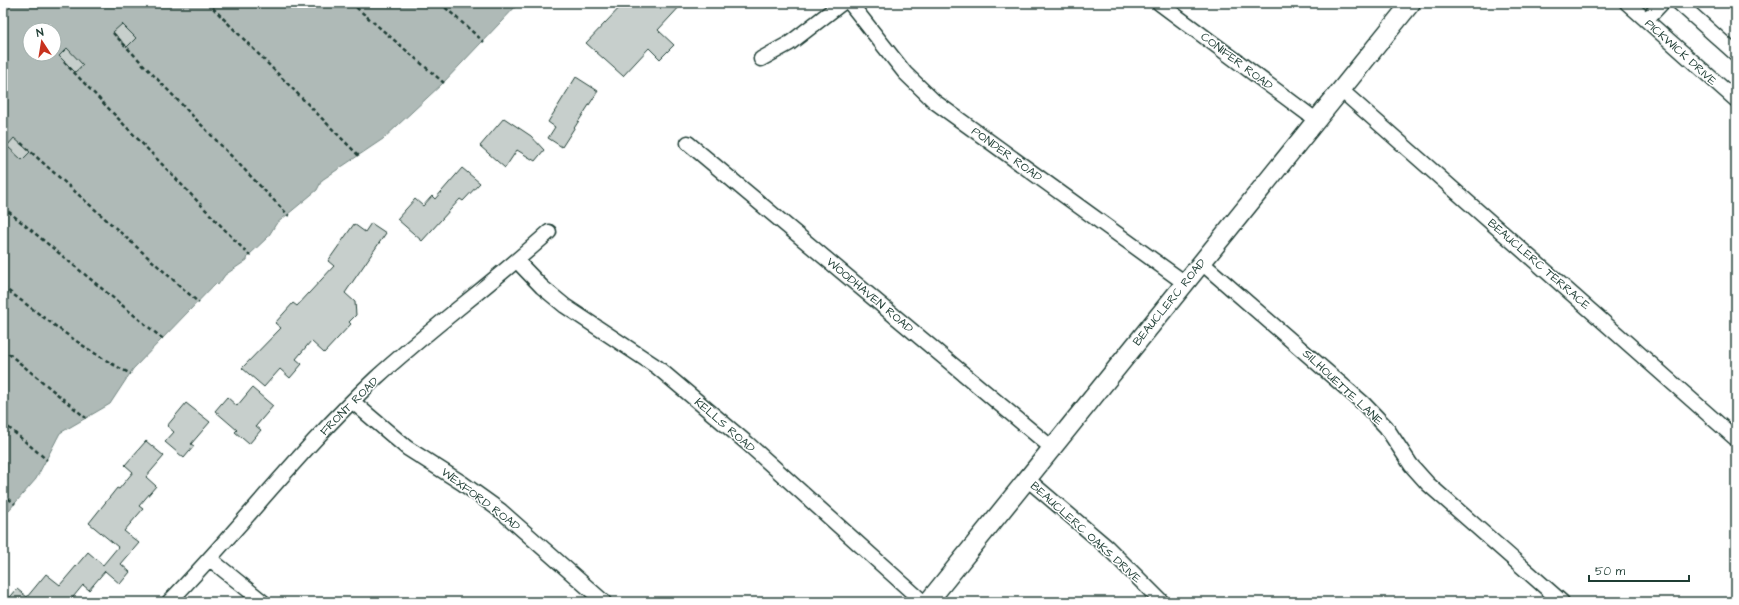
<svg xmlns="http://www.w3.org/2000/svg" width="1739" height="605" viewBox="0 0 1739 605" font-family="'Architects Daughter',sans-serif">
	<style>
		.water { fill: #afbab7; stroke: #758883; fill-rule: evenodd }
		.building { fill: #c7cfcc; stroke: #1f3d34 }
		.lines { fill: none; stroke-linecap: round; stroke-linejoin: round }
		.minor-casing { stroke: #1f3d34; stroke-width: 17 }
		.tertiary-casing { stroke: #1f3d34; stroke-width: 21 }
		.path { stroke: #1f3d34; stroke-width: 2.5; stroke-dasharray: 4 3; stroke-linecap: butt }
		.minor { stroke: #fff; stroke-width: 14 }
		.tertiary { stroke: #fff; stroke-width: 18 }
		.labels { text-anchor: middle; stroke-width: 3; stroke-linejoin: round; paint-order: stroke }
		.street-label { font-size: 12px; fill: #1f3d34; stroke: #fff }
	</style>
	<rect width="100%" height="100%" fill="#fff"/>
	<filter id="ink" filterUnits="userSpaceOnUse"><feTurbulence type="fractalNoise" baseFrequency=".025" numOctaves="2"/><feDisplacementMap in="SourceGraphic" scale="8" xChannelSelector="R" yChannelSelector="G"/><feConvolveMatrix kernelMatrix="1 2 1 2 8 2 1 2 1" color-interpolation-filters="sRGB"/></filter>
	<g filter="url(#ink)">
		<path class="water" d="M3,3H519L442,84L383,139L322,180L317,190L276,224L268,237L248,256L247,260L225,275L218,285L216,283L133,369L110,404L60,433L36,479L3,517ZM30,30H54V54H30Z"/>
		<path class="building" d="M624,3L629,9L635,3H683L658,30L674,45L660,59L649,48L623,76L586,43Z
			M122,24L136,38L127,47L113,32Z
			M67,48L83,65L75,72L59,56Z
			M576,77L598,91L562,147L548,138L555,127L548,122Z
			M504,118L531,136L544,150L535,161L517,150L505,168L480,146Z
			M14,138L30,152L22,160L7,146Z
			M462,168L480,183L463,201L460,199L422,241L397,219L415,199L423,206L432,196L435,199Z
			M371,223L386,233L345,293L355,302L356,315L349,322L351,324L324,353L311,341L296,359L302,364L290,378L280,369L264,387L242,368L281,328L275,323L293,303L297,306L334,266L328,261L354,224L365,232Z
			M252,388L273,406L256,426L261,430L249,444L235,432L237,430L215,411L227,397L237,406Z
			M186,403L210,422L191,444L194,446L184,458L165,442L174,432L167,426Z
			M146,441L164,456L146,477L156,486L139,506L143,509L124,531L139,543L121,564L130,572L120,584L105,571L89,590L83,585L69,602H6L17,589L27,597L46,574L60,585L88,552L103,565L118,547L89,523L117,488L119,489L133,472L125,465Z"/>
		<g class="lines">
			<defs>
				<path id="minor" d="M850,3L905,73L935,102L1185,283
					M1159,3L1316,120
					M1627,3L1736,100
					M1679,3L1736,54
					M1646,20L1662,3
					M761,59L790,43L842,3
					M1341,90L1736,439
					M688,143L1052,448
					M517,261L542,287L565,306L657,367L747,443L923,602
					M1202,263L1363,403L1386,427L1411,465L1428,484L1562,602
					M353,402L407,448L462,483L501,511L604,602
					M1027,479L1107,547L1162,602
					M210,559L263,602
					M169,602C240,529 302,447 376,378C432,327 493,283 549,232"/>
				<path id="tertiary" d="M928,602L1411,3"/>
			</defs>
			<use href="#minor" class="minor-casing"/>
			<use href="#tertiary" class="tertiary-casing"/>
			<path class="path" d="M208,3L359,156
				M351,3L444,83
				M440,3L484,42
				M113,33L289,216
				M64,62L250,256
				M21,143L199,303
				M3,207L163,339
				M3,287C44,317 85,351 131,374
				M3,349L86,418
				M3,423L47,460
				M3,494L15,504"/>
			<use href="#minor" class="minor"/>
			<use href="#tertiary" class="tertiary"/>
		</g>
	</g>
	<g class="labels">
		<g class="street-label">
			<text transform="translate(1681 52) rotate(42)" y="4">PICKWICK DRIVE</text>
			<text transform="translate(1237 61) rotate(37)" y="4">CONIFER ROAD</text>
			<text transform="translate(1007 154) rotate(36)" y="4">PONDER ROAD</text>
			<text transform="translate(1539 264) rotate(41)" y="4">BEAUCLERC TERRACE</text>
			<text transform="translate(870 295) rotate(40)" y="4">WOODHAVEN ROAD</text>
			<text transform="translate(1169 302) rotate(-51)" y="4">BEAUCLERC ROAD</text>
			<text transform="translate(1343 387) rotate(43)" y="4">SILHOUETTE LANE</text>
			<text transform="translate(349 406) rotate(-45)" y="4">FRONT ROAD</text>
			<text transform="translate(725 425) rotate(41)" y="4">KELLS ROAD</text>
			<text transform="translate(481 499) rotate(37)" y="4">WEXFORD ROAD</text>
			<text transform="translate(1086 532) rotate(42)" y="4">BEAUCLERC OAKS DRIVE</text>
		</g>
	</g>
	<rect width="1739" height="605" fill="none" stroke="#fff" stroke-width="16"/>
	<rect x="8" y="8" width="1723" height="589" fill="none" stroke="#1f3d34" stroke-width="1.5" filter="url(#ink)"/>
	<g transform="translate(42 42) rotate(348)"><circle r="19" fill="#ffffff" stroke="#a5b1ae"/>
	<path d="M0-3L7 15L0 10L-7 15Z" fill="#c8321e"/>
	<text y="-6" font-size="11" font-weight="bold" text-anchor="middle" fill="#1f3d34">N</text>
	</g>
	<path d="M1589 575v6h100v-6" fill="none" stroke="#1f3d34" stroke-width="2"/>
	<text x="1595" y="575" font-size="12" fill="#1f3d34" stroke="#ffffff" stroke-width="3" paint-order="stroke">50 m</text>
</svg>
